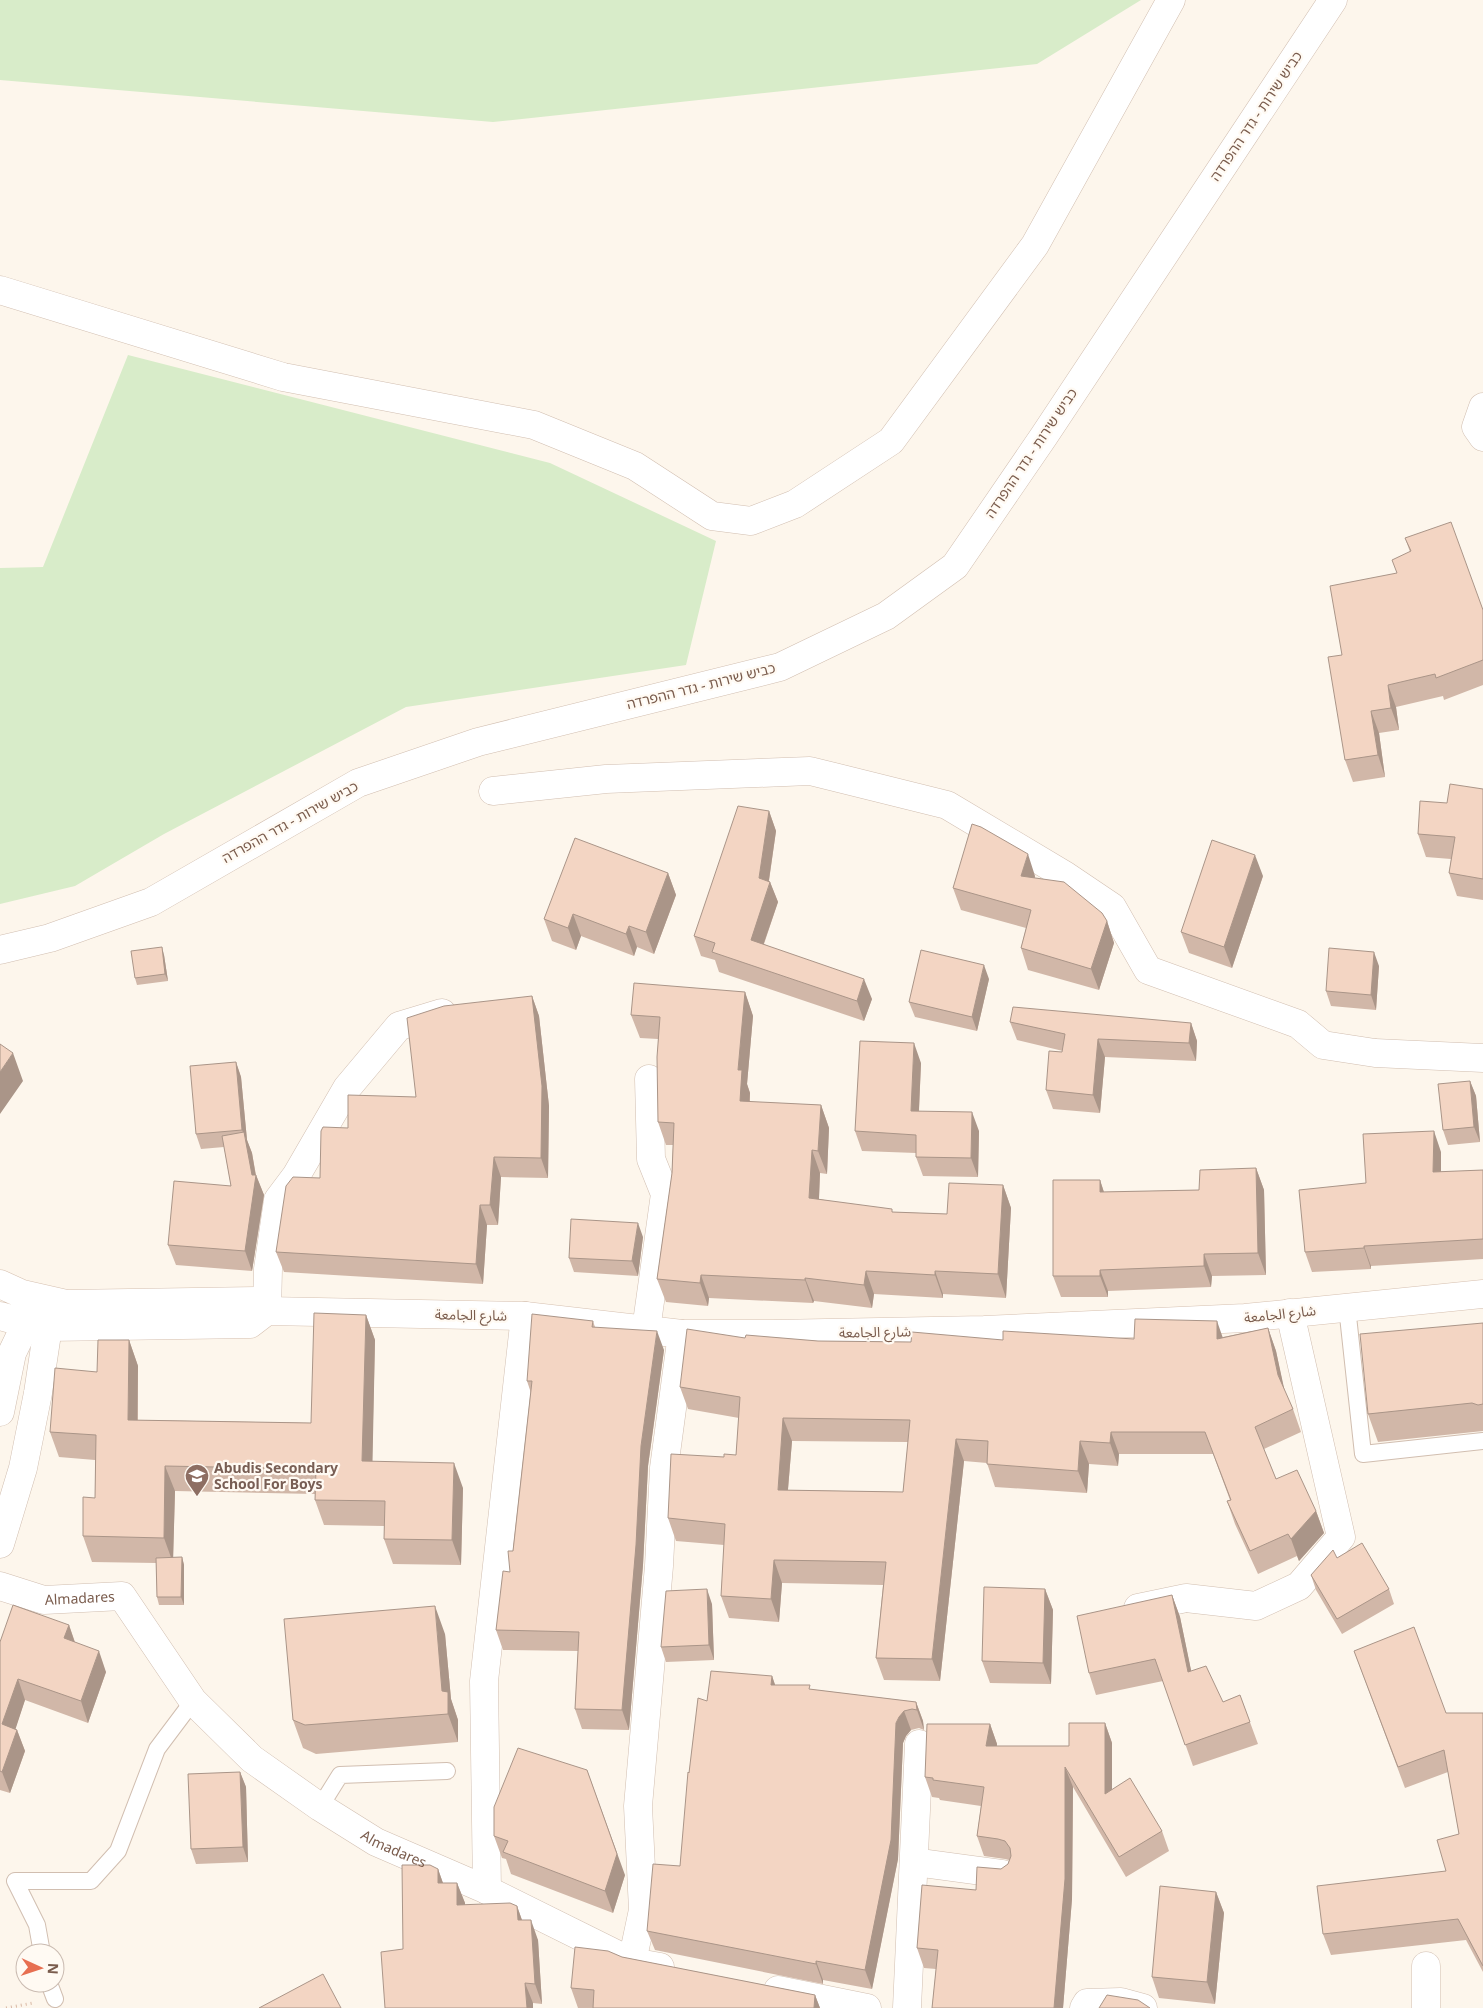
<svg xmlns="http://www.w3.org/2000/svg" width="1483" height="2008" viewBox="0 0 1483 2008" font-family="'Noto Sans','Noto Sans Arabic','Noto Sans Hebrew',sans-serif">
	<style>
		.green { fill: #d8ecc9 }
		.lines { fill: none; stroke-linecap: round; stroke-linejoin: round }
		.lane-casing { stroke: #d1beb0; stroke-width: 18 }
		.street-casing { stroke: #d1beb0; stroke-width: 29 }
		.secondary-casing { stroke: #d6c0b0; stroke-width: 29 }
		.path { stroke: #d9b8a5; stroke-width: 3; stroke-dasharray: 1 4; stroke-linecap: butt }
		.lane { stroke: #fff; stroke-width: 16 }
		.street { stroke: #fff; stroke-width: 28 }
		.secondary { stroke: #fff; stroke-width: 28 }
		.wall { fill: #d1b7a8; fill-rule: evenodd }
		.shaded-wall { fill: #aa9588 }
		.building { fill: #f3d5c3; stroke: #aa9588; fill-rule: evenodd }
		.labels { text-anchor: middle; stroke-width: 4.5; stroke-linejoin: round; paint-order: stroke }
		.street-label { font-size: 14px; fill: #7a5c4d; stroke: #fffaf3 }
		.education-label { font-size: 14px; font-weight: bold; fill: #785e54; stroke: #fffaf3; text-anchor: start }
	</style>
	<rect width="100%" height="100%" fill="#fdf6ec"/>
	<path class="green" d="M0,0H1141L1037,64L493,122L0,80Z
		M128,355L550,463L716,541L686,665L406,707L164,834L75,886L0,904V568L43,567Z"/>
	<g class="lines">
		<defs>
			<path id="lane" d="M1347,1307L1363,1454L1483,1441
				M320,1807L340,1775L447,1771
				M42,1953L37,1925L15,1881H91L118,1851L157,1749L193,1701
				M49,1983L55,1999"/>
			<g id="street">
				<path d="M0,290L283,377L534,425L635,466L712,516L751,521L795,504L891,441L1035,245L1171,0"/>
				<path d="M1483,407L1476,427L1483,437"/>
				<path d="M493,791L606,779L810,771L947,805L1066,876L1112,907L1148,970L1298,1024L1323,1045L1375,1053L1483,1058"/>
				<path d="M0,950L50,938L151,902L358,783L478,742L780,667L886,616L955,566L1044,436L1333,0"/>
				<path d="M267,1311L268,1269L278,1200L296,1176L347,1088L399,1026L442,1013"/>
				<path d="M646,1330L665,1194L651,1159L649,1079"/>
				<path d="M0,1412L12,1353L37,1301"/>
				<path d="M0,1544L23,1468L38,1393L48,1327L41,1304"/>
				<path id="s1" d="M0,1586L44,1600L122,1596L193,1701L252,1759L320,1807L376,1842L487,1890L632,1962L660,1967"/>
				<path d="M1138,1608L1186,1598L1256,1606L1299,1586L1341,1537L1290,1313"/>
				<path d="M914,1862L1003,1874"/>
				<path d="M487,1890L484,1681L525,1316"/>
				<path d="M632,1962L643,1910L638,1806L659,1566L664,1468L682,1334"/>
				<path d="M778,1990L867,2008"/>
				<path d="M907,2008L919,1744"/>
				<path d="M1084,2008L1087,2003L1121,2002L1143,2008"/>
				<path d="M1426,2008V1966"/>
			</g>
			<path id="secondary" d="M0,1284L22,1294L66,1304L257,1301L267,1311L250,1324L48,1327H40L0,1316
				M267,1311L525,1316L682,1334H773L984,1330L1245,1318L1483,1294"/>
		</defs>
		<use href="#lane" class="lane-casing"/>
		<use href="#street" class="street-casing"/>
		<use href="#secondary" class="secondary-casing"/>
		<path class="path" d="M6,2008L33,2003"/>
		<use href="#lane" class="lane"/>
		<use href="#street" class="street"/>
		<use href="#secondary" class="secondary"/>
	</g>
	<path class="wall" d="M1405,538L1483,610V685L1444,700L1443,696L1396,707L1399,730L1379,733L1385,777L1353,782L1345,760L1397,573L1410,552Z
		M1483,789V900L1457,896L1449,873L1451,859L1426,857L1418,834L1447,803Z
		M769,811L776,831L769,881L770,882L778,902L764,944L872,999L864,1021L719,972L715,960L701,956L694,936Z
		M668,873L676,895L654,954L637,947L634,956L581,936L576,950L552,941L544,919Z
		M1035,876V878L1107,921L1114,943L1099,990L1028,970L1021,948L1026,928L961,910L953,888Z
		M1263,876L1232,968L1189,953L1181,932Z
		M164,955L168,981L137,985L135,978Z
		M1379,966L1376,1010L1331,1006L1326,991Z
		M989,979L977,1031L915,1017L909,1002Z
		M745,992L753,1016L747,1084L750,1093V1102L821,1105L829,1128L827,1174L820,1173L819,1199L893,1212L947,1214L1003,1185L1011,1208L1006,1298L943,1294V1298L874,1294L872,1308L814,1301L813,1303L709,1298L708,1306L666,1302L657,1279L672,1173L673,1145H666L658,1122V1039L640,1038L631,1015Z
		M532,996L539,1016L549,1106L548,1178L501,1177L498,1225H487L483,1284L284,1272L276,1252L320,1178L348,1128L416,1097Z
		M1010,1022L1191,1023L1197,1041L1196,1061L1105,1057L1100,1113L1053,1109L1046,1090L1063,1051L1017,1040Z
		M236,1062L241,1077L247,1140L252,1153L256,1175L264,1195L252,1271L176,1265L168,1245L231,1186L224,1147L201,1149L196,1134Z
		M921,1063L919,1111L979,1131L978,1177L923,1176L916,1157V1153L862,1151L855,1131Z
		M1470,1081L1476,1096L1480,1142L1448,1145L1443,1130Z
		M1441,1152V1172L1483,1170V1259L1371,1266V1269L1312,1272L1305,1252L1366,1183Z
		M1256,1168L1264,1190L1266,1275L1212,1276L1211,1287L1108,1291V1297H1061L1053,1276L1100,1180L1104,1192L1199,1190Z
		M643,1237L638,1276L574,1272L569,1258Z
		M366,1315L375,1340L372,1461L463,1488L461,1565L393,1564L384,1539V1526L324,1525L315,1500V1494L175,1491L173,1558L182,1557L184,1565V1605H159L157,1597L156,1563L92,1562L83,1536L95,1498V1460L59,1457L50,1432L97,1372L129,1340L138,1366V1420L311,1423Z
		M593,1321L595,1327L664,1350L648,1466L643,1565L629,1730L582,1729L575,1709L578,1651L503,1650L496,1630L510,1572L513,1551L531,1393L527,1381Z
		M1483,1323V1431L1378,1442L1368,1414Z
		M1268,1328L1276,1351L1284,1390L1293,1409L1301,1432L1264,1449L1276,1479L1316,1511L1324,1533L1299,1561L1297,1556L1258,1574L1235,1524L1227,1501L1230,1500L1213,1454H1119L1118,1466L1089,1464L1087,1493L995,1487L987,1463L964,1461L940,1681L884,1680L876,1658L883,1585L782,1583L779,1622L729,1618L721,1596L724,1545L676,1541L668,1518L724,1457L736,1455L739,1418L688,1409L680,1387L745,1338L818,1341L911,1342L1003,1340L1134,1339L1223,1337ZM792,1441L908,1442L903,1492L788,1490Z
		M1337,1558L1389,1589L1394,1604L1342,1634L1316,1590L1311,1575Z
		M1045,1589L1053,1610L1051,1684L990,1683L982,1661Z
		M1172,1595L1180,1617L1191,1671L1223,1702L1240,1695L1258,1744L1193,1766L1163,1681L1096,1695L1089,1673Z
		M712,1604L714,1660L666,1662L661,1647Z
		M69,1625L75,1642L106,1672L88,1723L25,1700L15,1729L17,1730L25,1751L10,1793L0,1790V1642Z
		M445,1634L451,1699L458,1720V1742L316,1754L303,1748L293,1720Z
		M1354,1651L1446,1713H1483V1972L1466,1940L1331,1955L1323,1934L1446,1871L1459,1834L1448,1772L1405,1788Z
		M772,1676L775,1685L916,1702L923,1721L924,1730L919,1728L911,1730L906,1736L903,1743L898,1859L872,1989L823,1980V1984L655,1950L647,1931L680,1866L689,1773L707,1701Z
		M1105,1723L1112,1743V1789L1162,1831L1169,1851L1126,1877L1073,1787L1072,1899L1063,2008H932L936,1969L924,1968L917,1948L976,1890L1008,1864L1009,1860L1005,1859L984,1856L977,1836L981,1806L940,1800L939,1798L932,1797L925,1777L990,1724L997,1744V1746H1069Z
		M240,1772L246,1787L248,1862L196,1864L191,1849Z
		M494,1836L625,1875L613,1913L511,1874L506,1859L502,1858Z
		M438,1869L443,1883H457L465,1903V1905L517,1906L522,1920L538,1940L542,2004L533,2003V2008H385L403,1949Z
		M1216,1892L1224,1913L1215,2004L1159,1998L1152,1977Z
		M622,1957L815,1995L820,2008H578L571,1988Z"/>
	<path class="shaded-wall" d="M1388,685L1396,707L1399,730L1391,708Z
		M1371,711L1379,733L1385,777L1378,755Z
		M769,811L776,831L767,893L770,882L778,902L758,960L751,940L759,878Z
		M1028,854L1035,876L1029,897L1021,876Z
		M1255,855L1263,876L1232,968L1224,947Z
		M668,873L676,895L654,954L646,932Z
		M573,914L581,936L576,950L568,928Z
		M1107,921L1114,943L1099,990L1091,969Z
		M629,926L637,947L634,956L626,934Z
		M162,947L164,955L168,981L165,974Z
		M1374,952L1379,966L1376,1010L1371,995Z
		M984,965L989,979L977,1031L972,1017Z
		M864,979L872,999L864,1021L857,1001Z
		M745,992L753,1016L747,1084L750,1093L748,1124L740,1101L738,1070Z
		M532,996L539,1016L549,1106L548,1178L541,1158Z
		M1191,1023L1197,1041L1196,1061L1189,1043Z
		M1098,1039L1105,1057L1100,1113L1093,1095Z
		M914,1043L921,1063L918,1130L911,1111Z
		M13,1053L23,1081L0,1114V1072Z
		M236,1062L241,1077L247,1140L252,1153L256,1177V1175L264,1195L252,1271L245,1251L246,1139L242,1130Z
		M1470,1081L1476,1096L1480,1142L1474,1127Z
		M821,1105L829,1128L827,1174L818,1151Z
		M972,1112L979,1131L978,1177L971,1158Z
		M1434,1131L1441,1152V1192L1433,1172Z
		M812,1150L820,1173L818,1221L809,1198Z
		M494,1157L501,1177L498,1225L490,1205Z
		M1256,1168L1264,1190L1266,1275L1258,1253Z
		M1100,1180L1107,1202L1100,1192Z
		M1003,1185L1011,1208L1006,1298L998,1274Z
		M480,1205L487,1225L483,1284L476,1264Z
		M638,1223L643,1237L638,1276L632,1261Z
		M1364,1246L1371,1266V1269L1364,1248Z
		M1204,1254L1212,1276L1211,1287L1204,1266Z
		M1100,1270L1108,1291V1297L1100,1276Z
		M866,1271L874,1294L872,1308L864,1285Z
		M935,1271L943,1294V1298L935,1275Z
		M701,1275L709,1298L708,1306L700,1283Z
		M805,1278L814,1301L813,1303L805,1280Z
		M366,1315L375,1340L372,1486L362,1461Z
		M1217,1321L1225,1344L1217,1339Z
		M1268,1328L1276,1351L1286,1397L1278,1375Z
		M657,1331L664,1350L648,1466L643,1565L629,1730L622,1710L641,1446Z
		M129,1340L138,1366L137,1445L128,1420Z
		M783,1418L792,1441L786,1512L778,1490Z
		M1111,1432L1119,1454L1118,1466L1110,1443Z
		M956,1439L964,1461L940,1681L932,1659Z
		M1080,1441L1089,1464L1087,1493L1078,1471Z
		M454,1463L463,1488L461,1565L452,1540Z
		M165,1466L175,1491L173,1563L164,1538Z
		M1316,1511L1324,1533L1299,1561L1291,1539Z
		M182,1557L184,1565V1605L181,1597Z
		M774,1560L782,1583L779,1622L771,1599Z
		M707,1589L712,1604L714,1660L709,1645Z
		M1045,1589L1053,1610L1051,1684L1043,1663Z
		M1172,1595L1180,1617L1196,1694L1188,1672Z
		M435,1606L445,1634L451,1699L458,1720V1742L448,1714L442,1691Z
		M69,1625L76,1646L64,1638Z
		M99,1651L106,1672L88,1723L81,1701Z
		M772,1676L779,1696L771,1685Z
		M18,1679L25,1700L10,1746L2,1724Z
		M916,1702L923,1721L924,1730L917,1710Z
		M904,1711L911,1730L906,1736L903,1743L898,1859L872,1989L865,1970L896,1723L899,1717Z
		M1105,1723L1112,1743V1814L1105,1794Z
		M990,1724L997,1744L994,1766L986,1746Z
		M17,1730L25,1751L10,1793L2,1772Z
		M1065,1767L1073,1787L1072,1899L1063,2008H1054Z
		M587,1770L625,1875L613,1913L605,1891Z
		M240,1772L246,1787L248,1862L243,1847Z
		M438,1869L445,1889L438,1883Z
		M457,1883L465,1903V1925L457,1905Z
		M1216,1892L1224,1913L1215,2004L1207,1982Z
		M517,1906L524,1926L518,1920Z
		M531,1920L538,1940L542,2004L535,1984Z
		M816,1961L823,1980V1984L816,1964Z
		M525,1983L533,2003V2008H527Z
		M815,1995L820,2008H814Z"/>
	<path class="building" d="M1451,522L1483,610V660L1436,678L1435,674L1388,685L1391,708L1371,711L1378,755L1345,760L1328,657L1342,655L1330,586L1397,573L1392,560L1411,551L1405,538Z
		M1450,784L1483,789V879L1449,873L1455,837L1418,834L1420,801L1447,803Z
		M738,806L769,811L759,878L770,882L751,940L864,979L857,1001L712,952L715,943L694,936Z
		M972,824L981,827L1028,854L1021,876L1064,882L1102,913L1107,921L1091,969L1021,948L1031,910L953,888Z
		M575,838L668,873L646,932L629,926L626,934L573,914L568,928L544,919Z
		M1212,840L1255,855L1224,947L1181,932Z
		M162,947L165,974L135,978L131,951Z
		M1329,948L1374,952L1371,995L1326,991Z
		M921,950L984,965L972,1017L909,1002Z
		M634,983L745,992L738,1070H742L740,1101L821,1105L818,1151L812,1150L809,1198L892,1209V1212L947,1214L949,1183L1003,1185L998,1274L935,1271V1275L866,1271L864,1285L805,1278V1280L701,1275L700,1283L657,1279L672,1173L674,1123L658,1122L657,1057L660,1017L631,1015Z
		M532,996L542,1086L541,1158L494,1157L490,1205H480L476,1264L276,1252L286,1186L293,1177L320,1178L321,1131L323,1127L348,1128V1095L416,1097L407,1018L444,1006Z
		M1013,1007L1191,1023L1189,1043L1098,1039L1093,1095L1046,1090L1049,1051L1062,1052L1065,1034L1010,1022Z
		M860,1041L914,1043L911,1111L972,1112L971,1158L916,1157V1135L855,1131Z
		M0,1044L13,1053L0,1072Z
		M236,1062L242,1130L196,1134L190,1066Z
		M1470,1081L1474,1127L1443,1130L1438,1084Z
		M1434,1131L1433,1172L1483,1170V1239L1364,1246V1248L1305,1252L1299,1190L1366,1183L1363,1134Z
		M244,1132L252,1175H256L245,1251L168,1245L174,1181L231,1186L222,1136Z
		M1256,1168L1258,1253L1204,1254V1266L1100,1270V1276H1053V1180H1100V1192L1199,1190L1200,1170Z
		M571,1219L638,1223L632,1261L569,1258Z
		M314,1313L366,1315L362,1461L454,1463L452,1540L384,1539L385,1501L315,1500L316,1469L165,1466L164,1538L83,1536V1497L95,1498L96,1435L50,1432L55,1368L97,1372L98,1340H129L128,1420L311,1423Z
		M532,1314L593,1321L592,1327L657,1331L641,1446L636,1545L622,1710L575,1709L579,1632L496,1630L503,1571L510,1572L508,1551H513L532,1381H527Z
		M1135,1319L1217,1321V1339L1268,1328L1278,1375L1293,1409L1255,1427L1276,1479L1297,1470L1316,1511L1291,1539L1288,1534L1250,1551L1227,1501L1231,1500L1205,1432H1111L1110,1443L1080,1441L1078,1471L987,1464L988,1441L956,1439L932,1659L876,1658L886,1562L774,1560L771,1599L721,1596L725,1524L668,1518L671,1454L724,1457V1454L736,1455L740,1397L680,1387L687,1329L745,1338L746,1335L818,1341L911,1342L912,1332L1003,1340V1331L1134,1339ZM783,1418L910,1420L903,1492L778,1490Z
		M1483,1323V1404L1478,1405L1472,1403L1368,1414L1360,1334Z
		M1362,1543L1389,1589L1337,1619L1311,1575L1333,1550L1337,1558Z
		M182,1557L181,1597H157L156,1558Z
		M984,1587L1045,1589L1043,1663L982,1661Z
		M707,1589L709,1645L661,1647L666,1591Z
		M1172,1595L1188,1672L1206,1666L1223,1702L1240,1695L1250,1722L1185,1745L1155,1659L1089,1673L1077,1616Z
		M13,1605L69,1625L64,1638L99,1651L81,1701L18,1679L2,1724L17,1730L2,1772L0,1771V1642Z
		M435,1606L442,1691L448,1692V1714L305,1725L293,1720L284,1619Z
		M1414,1627L1446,1713H1483V1966L1458,1919L1323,1934L1317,1886L1446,1871L1437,1840L1459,1834L1444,1750L1398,1767L1354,1651Z
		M711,1671L772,1676L771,1685H810L809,1689L916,1702L917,1710L912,1709L904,1711L899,1717L896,1723L891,1840L865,1970L816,1961V1964L647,1931L653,1864L680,1866L688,1772L689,1773L698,1698L707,1701Z
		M1069,1723H1105V1794L1130,1778L1162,1831L1119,1857L1065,1767V1879L1054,2008H932L938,1950L917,1948L922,1885L976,1890L977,1867L1001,1869L1008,1864L1011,1856L1010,1848L1005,1841L998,1839L977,1836L984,1787L933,1780V1778L925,1777L927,1724H990L986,1746H1069Z
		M518,1748L587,1770L617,1854L605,1891L503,1852L508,1841L494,1836V1807Z
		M240,1772L243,1847L191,1849L188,1774Z
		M402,1865H430L438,1869V1883H457V1905L510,1903L517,1906L518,1920H531L535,1984L525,1983L527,2008H385L381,1952L403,1949Z
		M1160,1886L1216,1892L1207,1982L1152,1977Z
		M575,1947L608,1951L622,1957L815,1995L814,2008H593L594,1990L571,1988Z
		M323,1974L341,2008H259Z
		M1107,1995L1138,2000L1150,2008H1099Z"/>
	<defs>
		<symbol id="school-pin" viewBox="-11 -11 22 30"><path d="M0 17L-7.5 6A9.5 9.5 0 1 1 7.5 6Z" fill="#8d6e63" stroke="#fffaf3"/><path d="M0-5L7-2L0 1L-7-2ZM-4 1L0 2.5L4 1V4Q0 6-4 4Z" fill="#fff"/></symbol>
	</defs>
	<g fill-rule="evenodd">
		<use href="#school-pin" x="183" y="1462" width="28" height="38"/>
	</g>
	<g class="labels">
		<g class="street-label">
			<text transform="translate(1256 116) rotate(-56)" y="5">כביש שירות - גדר ההפרדה</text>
			<text transform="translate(1031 453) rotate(-56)" y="5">כביש שירות - גדר ההפרדה</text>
			<text transform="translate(701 686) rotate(-14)" y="5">כביש שירות - גדר ההפרדה</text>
			<text transform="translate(290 822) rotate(-29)" y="5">כביש שירות - גדר ההפרדה</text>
			<text transform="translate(1280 1314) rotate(-6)" y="5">شارع الجامعة</text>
			<text transform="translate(471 1315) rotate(1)" y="5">شارع الجامعة</text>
			<text transform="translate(875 1332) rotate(-1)" y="5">شارع الجامعة</text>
			<text dy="5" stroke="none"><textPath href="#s1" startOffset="82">Almadares</textPath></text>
			<text dy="5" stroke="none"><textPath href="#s1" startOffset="502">Almadares</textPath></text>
		</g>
		<g class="education-label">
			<text x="214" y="1473">Abudis Secondary<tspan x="214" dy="16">School For Boys</tspan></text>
		</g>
	</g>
	<g transform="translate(40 1968) rotate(93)"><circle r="24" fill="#fffaf3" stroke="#cabbb1"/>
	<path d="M0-4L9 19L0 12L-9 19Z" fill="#e76f51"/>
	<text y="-8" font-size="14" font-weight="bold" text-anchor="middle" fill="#7a5c4d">N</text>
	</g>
</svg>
